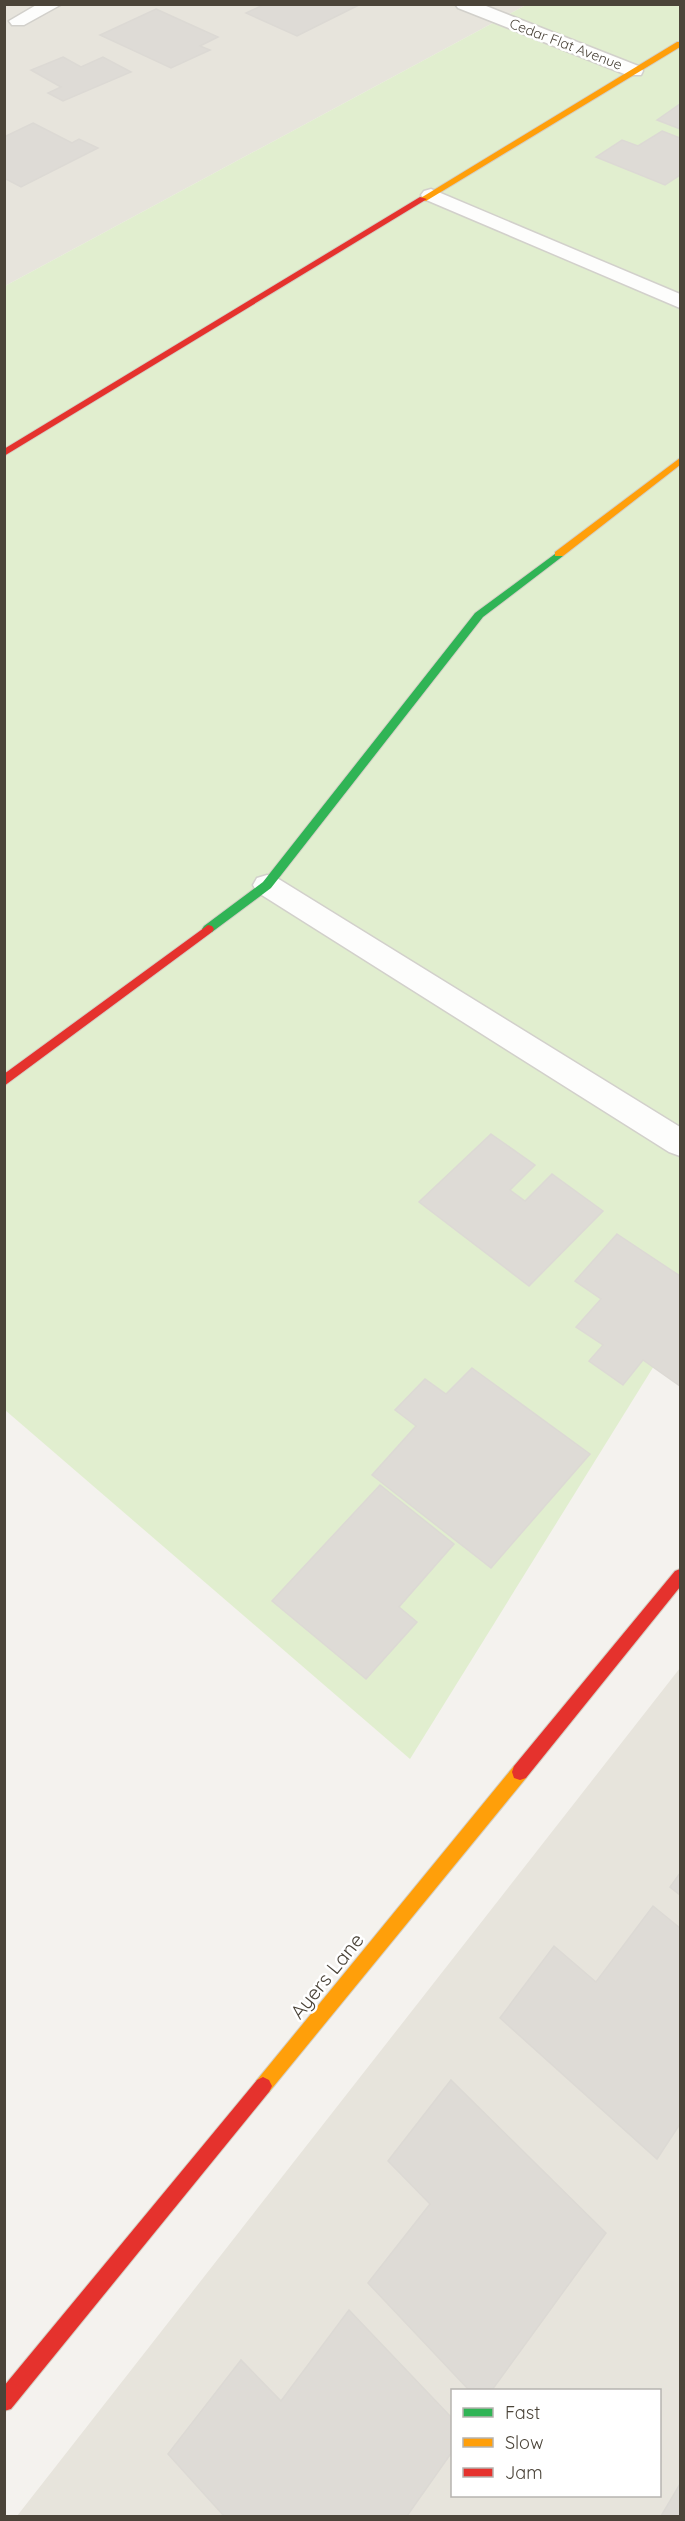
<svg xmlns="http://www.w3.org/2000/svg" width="685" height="2521" viewBox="0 0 685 2521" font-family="Quicksand,sans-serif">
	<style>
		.residential { fill: #e7e4dc; fill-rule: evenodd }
		.green { fill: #e1eecf }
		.building { fill: #dedbd6; stroke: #dcd9d4; stroke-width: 1.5 }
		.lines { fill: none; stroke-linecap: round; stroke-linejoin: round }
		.street-casing { stroke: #d2d0cb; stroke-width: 3 }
		.fast-casing { stroke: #d3cfc5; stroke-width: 2 }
		.slow-casing { stroke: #d3cfc5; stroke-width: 2 }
		.jam-casing { stroke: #d3cfc5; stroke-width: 2 }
		.street { fill: #fdfdfc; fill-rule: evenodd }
		.fast { fill: #30b455; fill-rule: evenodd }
		.slow { fill: #ff9f0a; fill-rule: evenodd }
		.jam { fill: #e5322d; fill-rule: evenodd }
		.labels { text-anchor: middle; stroke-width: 5; stroke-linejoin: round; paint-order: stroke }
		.far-street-label { font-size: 14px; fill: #4b4439; stroke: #fff }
		.near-street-label { font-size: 20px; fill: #4b4439; stroke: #fff }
	</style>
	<rect width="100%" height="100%" fill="#f4f2ee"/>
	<path class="residential" d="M5,5H526L5,286Z
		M680,1668V2516H17ZM452,2390H660V2496H452Z"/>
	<path class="green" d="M526,5H680V1324L410,1759L5,1410V286Z"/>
	<path class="building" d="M265,4H358L359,5L297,36L246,13Z
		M156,9L218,37L200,46L210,50L171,68L100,35Z
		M63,57L81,67L103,57L131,72L63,101L48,93L61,87L31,70Z
		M680,104V129L657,120Z
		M33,123L72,143L79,139L98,148L21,187L4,178V137Z
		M662,131L680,138V175L665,185L596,157L622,140L638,146Z
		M491,1134L535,1165L510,1190L525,1201L552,1174L603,1211L529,1286L419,1202Z
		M617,1234L680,1276V1386L643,1360L623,1385L589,1361L603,1345L576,1327L601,1299L575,1281Z
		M472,1368L590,1454L491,1568L372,1475L416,1426L395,1410L425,1379L446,1394Z
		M380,1485L454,1544L399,1607L417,1622L366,1679L272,1601Z
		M680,1873V1895L670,1887Z
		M653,1906L680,1928V2124L657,2159L500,2018L554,1946L596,1982Z
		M451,2080L606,2233L492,2390H469L368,2283L430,2204L388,2161Z
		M349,2310L452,2418V2452L407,2516H224L168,2454L241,2360L281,2401Z
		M680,2484V2516H661Z"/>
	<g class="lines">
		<defs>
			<path id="street" d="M38,4H62L24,25H12L9,21Z
				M455,4H481L641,67L643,71L641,75H627L458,8Z
				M431,189L680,294V308L424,199L421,195L424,191Z
				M267,875L277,878L680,1127V1156L669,1152L257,892L253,885L257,878Z"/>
			<path id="fast" d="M559,551L563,552V556L483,617L271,888L212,932H204L202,929L204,926L263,882L475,613Z"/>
			<path id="slow" d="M677,42H680V47L426,201L419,199Z
				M680,458V465L563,556H555V552Z
				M520,1764L526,1766L528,1772L526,1778L269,2092L263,2095L257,2092L254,2086L257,2080L514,1766Z"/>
			<path id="jam" d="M420,197L427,199L4,456V449Z
				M208,925L212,926L214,929L212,932L4,1086V1074Z
				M680,1569V1587L526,1778L520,1780L514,1778L512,1772L514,1766L675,1571Z
				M263,2077L269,2080L272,2086L269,2092L11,2409L4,2411V2386L257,2080Z"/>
		</defs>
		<use href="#street" class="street-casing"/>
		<use href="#fast" class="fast-casing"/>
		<use href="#slow" class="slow-casing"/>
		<use href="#jam" class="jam-casing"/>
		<use href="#street" class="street"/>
		<use href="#fast" class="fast"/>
		<use href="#slow" class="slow"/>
		<use href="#jam" class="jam"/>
	</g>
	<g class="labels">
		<g class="far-street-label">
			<text transform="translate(566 44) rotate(21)" y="5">Cedar Flat Avenue</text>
		</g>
		<g class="near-street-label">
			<text transform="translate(327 1976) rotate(-51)" y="7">Ayers Lane</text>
		</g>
	</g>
	<rect width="685" height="2521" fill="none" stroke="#4b4439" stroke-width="12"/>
	<rect x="451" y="2389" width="210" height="108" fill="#ffffff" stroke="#b7b4b0" stroke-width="1.5"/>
	<rect x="463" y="2408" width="30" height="9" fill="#30b455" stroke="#b7b4b0" stroke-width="1.5"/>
	<text x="505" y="2419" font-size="18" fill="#4b4439">Fast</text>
	<rect x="463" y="2438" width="30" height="9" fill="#ff9f0a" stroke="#b7b4b0" stroke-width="1.5"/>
	<text x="505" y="2449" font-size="18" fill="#4b4439">Slow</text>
	<rect x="463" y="2468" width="30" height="9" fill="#e5322d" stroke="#b7b4b0" stroke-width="1.5"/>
	<text x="505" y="2479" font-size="18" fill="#4b4439">Jam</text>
</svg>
